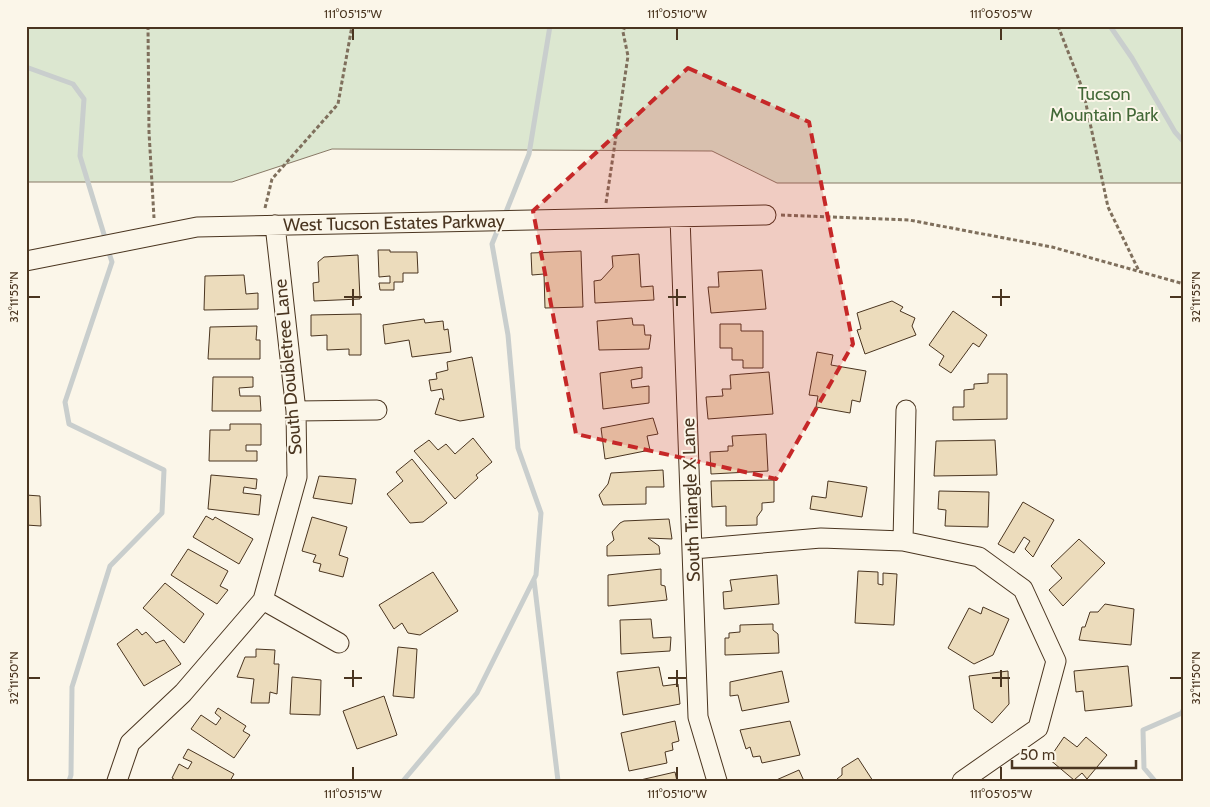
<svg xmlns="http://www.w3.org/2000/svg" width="1210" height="807" viewBox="0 0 1210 807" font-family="Cabin,sans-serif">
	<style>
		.green { fill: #dce7d0; stroke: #887966 }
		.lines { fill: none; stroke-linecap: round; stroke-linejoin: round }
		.stream { stroke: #c9cecd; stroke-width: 5 }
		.building { fill: #ecdcbc; stroke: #4a3520 }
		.minor-casing { stroke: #4a3520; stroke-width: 21 }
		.path { stroke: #7f6f5c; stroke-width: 3; stroke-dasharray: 4 2.5; stroke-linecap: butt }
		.minor { stroke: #fbf6e9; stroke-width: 19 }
		.marked { fill: #c62828; fill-opacity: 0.2; stroke: #c62828; stroke-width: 4; stroke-dasharray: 10 6; stroke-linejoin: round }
		.ticks { fill: none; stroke: #4a3520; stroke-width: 2 }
		.labels { text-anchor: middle; stroke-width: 4; stroke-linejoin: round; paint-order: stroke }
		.park-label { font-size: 18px; fill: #436837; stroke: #fbf6e9 }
		.street-label { font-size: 18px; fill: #4a3520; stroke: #fbf6e9 }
		.neatline { fill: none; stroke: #4a3520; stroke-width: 2 }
		.ticks-label { font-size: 12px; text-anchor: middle; fill: #4a3520 }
	</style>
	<rect width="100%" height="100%" fill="#fbf6e9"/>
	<path class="green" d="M26,26H1184V183H777L712,151L332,149L232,182H26Z"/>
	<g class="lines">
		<path class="stream" d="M1110,26L1132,58L1175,132L1184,142
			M26,67L73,84L84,99L80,156L106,241
			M504,217L529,154L550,26
			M534,580L558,781
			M69,781L71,775L72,687L110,566L162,513L164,470L69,424L65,402L112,262L108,250
			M403,781L477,693L536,575L541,513L518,448L508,335L492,244L500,224
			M1155,781L1144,768L1143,730L1182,713L1184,708"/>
	</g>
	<path class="building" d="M378,250H390V252H417L418,273H403V282H394V290H380L379,283H390V276L379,277Z
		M581,251L583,307L545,308L544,274L532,275L531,253Z
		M639,254L641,287L653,286L654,300L595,303L594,281L601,280L613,267L612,256Z
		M358,255L360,299L314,301L313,283L319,282L318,262L324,257Z
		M762,270L766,309L711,313L708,287H719L718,272Z
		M244,275L246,294L258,293V309L204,310L205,276Z
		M892,301L903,307L900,311L915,318L912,326L916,335L865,354L857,330L861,329L857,313Z
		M953,311L987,335L979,347L973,343L951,373L939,365L944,356L929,345Z
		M361,314V355H349V349L327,350V335L311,336V315Z
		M632,318L633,325H644L645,335H651L649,349L599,350L597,321Z
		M424,319L425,323L443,321L444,330L448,329L451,352L412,357L409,340L385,344L383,325Z
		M720,324H741V331H763V368H743V360H732V348H720Z
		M257,326L256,340H260V359H208L210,327Z
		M817,352L833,355L831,365L866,371L860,402L852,400L850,413L816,407L818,396L809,395Z
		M472,357L484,417L460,421L435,414L440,398L444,400L442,389L431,391L429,380L437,379L436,373L448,370L447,362Z
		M642,367V378L631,380L632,388L649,386V403L603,409L600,373Z
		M769,372L773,414L708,419L706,397L723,396L722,389H731L730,375Z
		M988,374H1007V419L953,420V407H964V390L974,389V384L988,383Z
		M213,377H253V387L239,388L240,396H260L261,411H212Z
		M653,418L658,434L647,436L650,450L605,459L601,428Z
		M230,424H261V445H246V451H257V461H209L210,430H230Z
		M766,434L768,471L711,474L710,452L728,451V446H733L732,436Z
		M473,438L492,462L476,475L478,478L455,499L414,451L429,440L438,450L446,444L455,454Z
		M995,440L997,475L934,476L936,441Z
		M412,459L447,503L423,522L410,523L387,494L403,481L396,472Z
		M663,470L664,487H646V504L603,505L599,495L608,484L611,473Z
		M211,475L257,479L256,489L244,487L243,493L261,495L259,515L208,509Z
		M319,476L356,479L352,504L313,498Z
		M774,480V502L762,503V510L757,517V525L726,526V506L712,507L711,481Z
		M828,481L867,487L862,517L810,509L812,496L826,498Z
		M939,491L989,492L988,527L945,526L946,510L938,509Z
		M26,495L40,496L41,526L26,525Z
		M1023,502L1054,520L1033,557L1025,549L1030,541L1024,537L1014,553L998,544Z
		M206,516L213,520L215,517L253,539L239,564L193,537Z
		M312,517L347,527L339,555L348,558L343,577L319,571L321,564L313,562L316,555L302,551Z
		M669,519L672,539L648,538L659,546L660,554L607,556V546L614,540L612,532L620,523L624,521Z
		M1079,539L1105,563L1063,606L1049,590L1062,578L1051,566Z
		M188,549L228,571L220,586L228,590L217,604L171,575Z
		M661,569V585L665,586L667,600L608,606V575Z
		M858,571L878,572V584L883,585V573L897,574L894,625L855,623Z
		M433,572L458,611L420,635L408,633L402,623L394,629L379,605Z
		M777,575L779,604L724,609L723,592L732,591L730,580Z
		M165,583L204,614L184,643L143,608Z
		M1105,604L1134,609L1131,645L1079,640L1082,627H1085L1090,612H1098Z
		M983,607L1009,619L993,655L974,664L948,648L969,608L981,614Z
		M651,619L653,638L671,637L670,651L621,654L620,620Z
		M773,624V630L778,634L779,653L725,655V638H729V633L740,632V625Z
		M137,629L142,635L146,632L156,643L164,640L181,664L144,686L117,644Z
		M398,647L417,649L414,698L393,696Z
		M256,649L275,650L274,664H279L277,694L270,692L269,703H251L254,679L237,677L245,657H256Z
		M1128,666L1132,706L1085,711L1083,691L1076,692L1074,671Z
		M659,667L663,686L678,684L680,704L623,715L617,672Z
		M782,671L789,702L742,711L738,695L730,696V682Z
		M1008,671L1009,704L992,723L974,709L969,676Z
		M292,677L321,680L320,715L290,714Z
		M384,696L397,735L357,749L343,711Z
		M218,708L246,726L243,731L250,735L234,758L191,729L201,715L216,725L221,718L215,713Z
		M675,721L679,741L672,743L673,750L665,752L667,763L629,771L621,733Z
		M790,721L800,755L762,763L760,756L753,757L750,747L746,749L740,730Z
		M1064,737L1077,747L1086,737L1107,755L1087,779L1082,773L1074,780L1049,759Z
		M188,749L234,774L230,781H177L172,778L179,764L188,769L192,762L183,758Z
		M858,758L873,781H838L837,779L842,775V768Z
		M799,770L804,781H774Z
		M675,772L677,781H636Z"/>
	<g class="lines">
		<defs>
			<path id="minor" d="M680,217L698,717L717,781
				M26,261L197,227L766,215
				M296,411L377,410
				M903,541L906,410
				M693,549L821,538L903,541L979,557L1023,589L1056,661L1038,728L962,781
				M263,600L339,643
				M117,781L130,743L183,693L263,600L297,477L296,411L275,225"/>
		</defs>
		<use href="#minor" class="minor-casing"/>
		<path class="path" d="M148,26L149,132L154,218
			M1058,26L1083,90L1108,207L1139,271
			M606,203L628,56L623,32L625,26
			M265,208L272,179L338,104L352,26
			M781,215L909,220L1052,247L1184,284"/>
		<use href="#minor" class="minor"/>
	</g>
	<path class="marked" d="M688,68L809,122L853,344L776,479L576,434L533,211Z"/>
	<path class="ticks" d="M353,28V40M677,28V40M1001,28V40M353,289V306M677,289V306M1001,289V306M28,297H40M344,297H362M668,297H686M992,297H1010M1170,297H1182M353,670V687M677,670V687M1001,670V687M28,678H40M344,678H362M668,678H686M992,678H1010M1170,678H1182M353,767V780M677,767V780M1001,767V780"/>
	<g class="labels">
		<g class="park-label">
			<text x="1104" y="100">Tucson<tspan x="1104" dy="21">Mountain Park</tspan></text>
		</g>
		<g class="street-label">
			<text transform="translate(394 223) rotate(-1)" y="6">West Tucson Estates Parkway</text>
			<text transform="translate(288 367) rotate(-95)" y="6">South Doubletree Lane</text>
			<text transform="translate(691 500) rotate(-92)" y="6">South Triangle X Lane</text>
		</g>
	</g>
	<rect width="1210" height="807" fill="none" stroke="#fbf6e9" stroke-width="55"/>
	<path d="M1012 760v8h124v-8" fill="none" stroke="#4a3520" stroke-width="2.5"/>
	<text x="1020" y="760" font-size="15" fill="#4a3520" stroke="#fbf6e9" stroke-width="4" paint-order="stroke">50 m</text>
	<rect x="28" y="28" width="1154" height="752" class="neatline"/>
	<g class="ticks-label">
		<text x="353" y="18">111°05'15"W</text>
		<text x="677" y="18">111°05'10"W</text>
		<text x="1001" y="18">111°05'05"W</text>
		<text transform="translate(14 297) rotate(-90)" y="4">32°11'55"N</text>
		<text transform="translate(1196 297) rotate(-90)" y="4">32°11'55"N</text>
		<text transform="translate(14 678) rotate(-90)" y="4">32°11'50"N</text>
		<text transform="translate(1196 678) rotate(-90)" y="4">32°11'50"N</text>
		<text x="353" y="798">111°05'15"W</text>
		<text x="677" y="798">111°05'10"W</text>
		<text x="1001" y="798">111°05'05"W</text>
	</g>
</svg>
